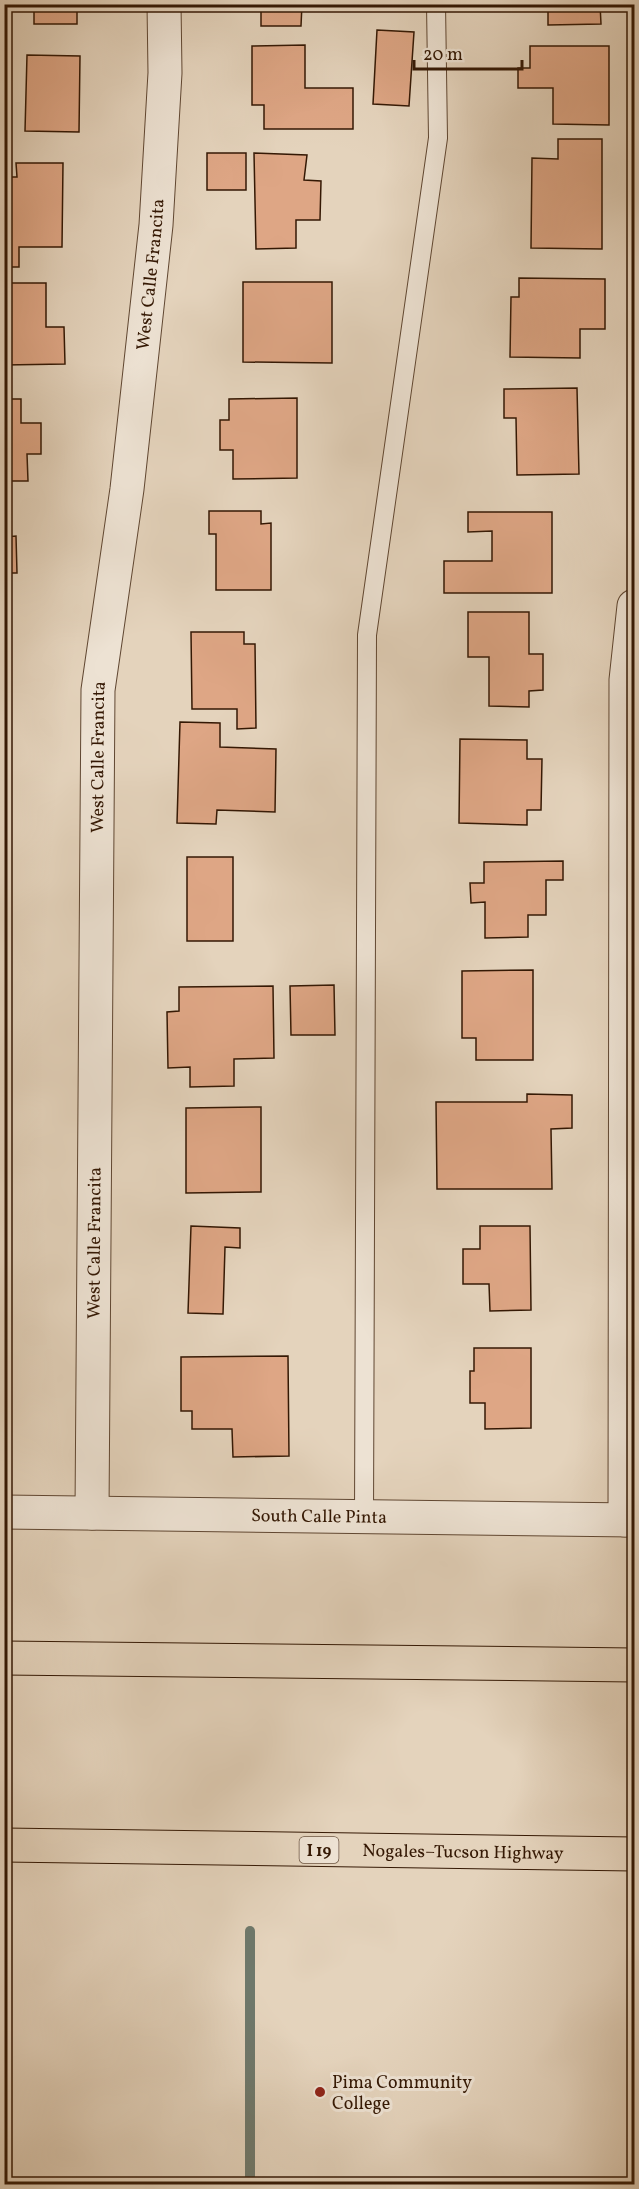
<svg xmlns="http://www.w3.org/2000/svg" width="639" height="2189" viewBox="0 0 639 2189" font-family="Vollkorn,serif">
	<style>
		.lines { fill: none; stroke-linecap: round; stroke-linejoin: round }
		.stream { stroke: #6e786b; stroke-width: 10 }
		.building { fill: #dea685; stroke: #341804; stroke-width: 1.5 }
		.lane-casing { stroke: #604732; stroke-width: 20 }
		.street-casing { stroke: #604732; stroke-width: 35 }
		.highway-casing { stroke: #341804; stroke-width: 35 }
		.lane { stroke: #ede2d3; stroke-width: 18 }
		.street { stroke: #ede2d3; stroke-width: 33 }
		.highway { stroke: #e4d3bc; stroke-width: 33 }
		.poi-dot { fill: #8f2418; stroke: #ede2d3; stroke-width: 2 }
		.labels { text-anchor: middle; stroke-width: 6; stroke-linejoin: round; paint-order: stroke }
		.shield { fill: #ede2d3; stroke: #6c5542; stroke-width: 1.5 }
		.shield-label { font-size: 16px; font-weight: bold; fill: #341804 }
		.street-label { font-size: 18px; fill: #341804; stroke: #ede2d3 }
		.poi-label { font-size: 18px; fill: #341804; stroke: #ede2d3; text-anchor: start }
	</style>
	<rect width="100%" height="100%" fill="#e4d3bc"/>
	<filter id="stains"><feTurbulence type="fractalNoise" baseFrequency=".00333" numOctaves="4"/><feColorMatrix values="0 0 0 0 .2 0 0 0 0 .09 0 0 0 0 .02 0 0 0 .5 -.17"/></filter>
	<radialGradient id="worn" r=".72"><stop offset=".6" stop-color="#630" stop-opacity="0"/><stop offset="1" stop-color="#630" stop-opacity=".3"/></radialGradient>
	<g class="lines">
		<path class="stream" d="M250,1931V2184"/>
	</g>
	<path class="building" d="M34,4H77V24H34Z
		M261,4H302L301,26H261Z
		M548,4H600L601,24L548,25Z
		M377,30L414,32L409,106L373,104Z
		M305,45V88H353V129H264V105H252V46Z
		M530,46H609V125L553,124V88H518V68H530Z
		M27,55L80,56L79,132L25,131Z
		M558,139H602V249L531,248L532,158L558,159Z
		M207,153H246V190H207Z
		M254,153L307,155L304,180L321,181L320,220H296V248L256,249Z
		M16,163H63L62,247H19V267H4V177H17Z
		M519,278L605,279V329H580V358L510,357L511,297H519Z
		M243,282H332V363L243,362Z
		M4,283H46V327H64L65,364L4,365Z
		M577,388L579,474L517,475L516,418H504V389Z
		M297,398V478L233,479V450H220V420H229V399Z
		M4,399H21V423H41V454H27L28,481H4Z
		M209,511H261V524L271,523V590H216V534H209Z
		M468,512H552V593H444V561H492V531L468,532Z
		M4,519L5,537L16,536L17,573H4Z
		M468,612H529V654H543V690L529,691V707L489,706V657H468Z
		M191,632H244V644H255L256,728L237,729V709H192Z
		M180,722L220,723V747L276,749L275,812L217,810L216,824L177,823Z
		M460,739L527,740V759H542L541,810H527V825L459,823Z
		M187,857H233V941H187Z
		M563,861V880H546V915H528V937L485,938V902L471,903L470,883H484V862Z
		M533,970V1060H476V1038H462V971Z
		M334,985L335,1035H291L290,986Z
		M273,986L274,1058L234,1059V1086L190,1087V1067L168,1068L167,1012L179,1011V987Z
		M527,1094L572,1095V1128L551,1129L552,1189H437L436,1102H527Z
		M261,1107V1192L186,1193V1108Z
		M191,1226L240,1228V1248L225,1247L223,1314L188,1313Z
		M480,1226H530L531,1310L490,1311L489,1284H463V1249H480Z
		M474,1348H531V1428L485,1429V1403H470V1371H474Z
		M288,1356L289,1456L233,1457L232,1429H192V1411H181V1357Z"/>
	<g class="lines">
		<defs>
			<path id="lane" d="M364,1517L367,635L438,138L436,4"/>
			<g id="street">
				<path id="s1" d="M4,1512L634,1520"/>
				<path id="s2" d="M92,1513L98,690L127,489L156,225L165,73L164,4"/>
				<path d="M625,1520L626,680L634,606"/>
			</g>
			<g id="highway">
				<path d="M4,1658L634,1665"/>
				<path id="s3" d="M4,1845L634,1854"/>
			</g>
		</defs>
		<use href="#lane" class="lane-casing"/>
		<use href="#street" class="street-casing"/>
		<use href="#highway" class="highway-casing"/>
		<use href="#lane" class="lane"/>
		<use href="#street" class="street"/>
		<use href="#highway" class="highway"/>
	</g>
	<circle class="poi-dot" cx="320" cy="2092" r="6"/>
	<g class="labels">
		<rect class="shield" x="299.5" y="1837" width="39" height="26" rx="4.5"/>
		<g class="shield-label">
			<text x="319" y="1856">I 19</text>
		</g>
		<g class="street-label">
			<text dy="6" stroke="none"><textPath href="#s2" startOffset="1242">West Calle Francita</textPath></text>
			<text dy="6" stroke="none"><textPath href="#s2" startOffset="756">West Calle Francita</textPath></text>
			<text dy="6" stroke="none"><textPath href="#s2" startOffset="270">West Calle Francita</textPath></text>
			<text dy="6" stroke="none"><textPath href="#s1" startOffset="315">South Calle Pinta</textPath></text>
			<text dy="6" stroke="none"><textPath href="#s3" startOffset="459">Nogales–Tucson Highway</textPath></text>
		</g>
		<g class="poi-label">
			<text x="332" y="2088">Pima Community<tspan x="332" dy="21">College</tspan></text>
		</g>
	</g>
	<rect width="639" height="2189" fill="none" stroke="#e4d3bc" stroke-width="24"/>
	<rect x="6" y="6" width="627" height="2177" fill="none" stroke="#341804" stroke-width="3"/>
	<rect x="12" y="12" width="615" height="2165" fill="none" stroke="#341804" stroke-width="1.5"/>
	<path d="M414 60v9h108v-9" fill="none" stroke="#341804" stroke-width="3"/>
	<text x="423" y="60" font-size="18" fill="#341804" stroke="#ede2d3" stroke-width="4.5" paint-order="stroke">20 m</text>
	<rect width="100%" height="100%" filter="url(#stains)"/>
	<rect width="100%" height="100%" fill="url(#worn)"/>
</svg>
